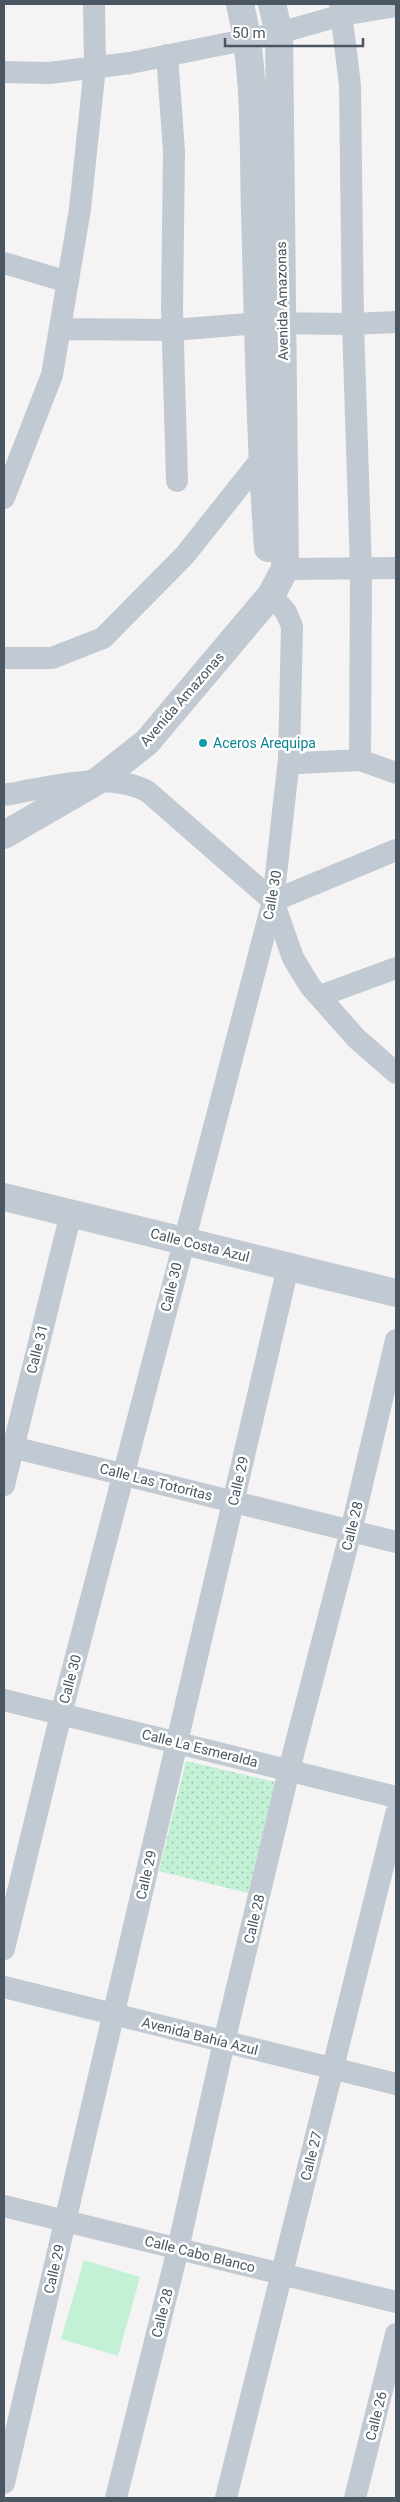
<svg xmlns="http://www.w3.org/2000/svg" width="400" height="2502" viewBox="0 0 400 2502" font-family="Roboto,sans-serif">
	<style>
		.grass { fill: url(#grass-dots) }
		.pitch { fill: #c3f1d5 }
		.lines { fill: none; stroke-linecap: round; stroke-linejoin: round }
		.minor { stroke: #c1cad2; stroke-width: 22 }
		.tertiary { stroke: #c1cad2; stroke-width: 28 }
		.culture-dot { fill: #0f9aa8; stroke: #fff; stroke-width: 2 }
		.labels { text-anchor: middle; stroke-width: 5; stroke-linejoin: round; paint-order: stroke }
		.street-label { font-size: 14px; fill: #4a5661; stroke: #fff }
		.culture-label { font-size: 14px; fill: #0d838f; stroke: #fff; text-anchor: start }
	</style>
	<defs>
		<pattern id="grass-dots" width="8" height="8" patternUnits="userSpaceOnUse" patternTransform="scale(1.25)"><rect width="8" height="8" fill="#c3f1d5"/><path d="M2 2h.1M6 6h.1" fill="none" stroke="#a0c6b0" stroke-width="1.8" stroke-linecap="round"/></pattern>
	</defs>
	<rect width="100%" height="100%" fill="#f5f3f3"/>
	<path class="grass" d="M186,1761L275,1782L248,1893L159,1871Z"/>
	<path class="pitch" d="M84,2260L140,2277L118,2356L61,2339Z"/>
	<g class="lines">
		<path class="minor" d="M340,4L350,85L353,324L361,569L360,760
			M167,55L174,151L172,309L177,481
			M4,72L49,73L130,63L279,33L342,15L396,6
			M4,263L68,282
			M60,329L173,330L258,323L353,324L396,322
			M4,498L52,375L80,209L95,67L94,4
			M285,569L396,568
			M4,658H52L103,638L185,555L262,458H273
			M289,759L299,763L360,760L396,773
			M4,795C46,788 107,770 147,791L273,901L293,958L310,986L356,1038L396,1073
			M273,901L396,850
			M320,996L396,968
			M4,1445L396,1542
			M4,1485L71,1213
			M4,1700L396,1797
			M4,1949L61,1714L273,901L289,759L292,626L286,612L271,595
			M4,1987L396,2084
			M4,2206L396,2302
			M4,2483L288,1267
			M116,2498L178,2249L224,2042L289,1770L351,1531L396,1340
			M226,2498L396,1814
			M355,2498L396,2334"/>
		<path class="tertiary" d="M240,4C256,71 253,142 255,211C258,324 260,436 268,548
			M4,835L99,780L147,742L271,595L285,569L279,33L272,4
			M4,1197L396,1293"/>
	</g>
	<circle class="culture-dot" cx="203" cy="743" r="5"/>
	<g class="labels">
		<g class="street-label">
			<text transform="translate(282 301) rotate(-91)" y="5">Avenida Amazonas</text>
			<text transform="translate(182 699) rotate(-49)" y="5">Avenida Amazonas</text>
			<text transform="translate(272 895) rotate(-80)" y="5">Calle 30</text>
			<text transform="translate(200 1245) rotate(14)" y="5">Calle Costa Azul</text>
			<text transform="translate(171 1287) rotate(-76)" y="5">Calle 30</text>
			<text transform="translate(37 1349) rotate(-76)" y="5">Calle 31</text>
			<text transform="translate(238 1481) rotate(-77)" y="5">Calle 29</text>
			<text transform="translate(156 1482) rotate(14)" y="5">Calle Las Totoritas</text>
			<text transform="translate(352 1526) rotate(-76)" y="5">Calle 28</text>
			<text transform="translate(70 1679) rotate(-75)" y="5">Calle 30</text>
			<text transform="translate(200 1748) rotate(14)" y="5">Calle La Esmeralda</text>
			<text transform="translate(146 1875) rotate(-77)" y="5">Calle 29</text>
			<text transform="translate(254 1919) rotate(-77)" y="5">Calle 28</text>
			<text transform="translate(200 2036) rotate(14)" y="5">Avenida Bahía Azul</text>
			<text transform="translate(311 2156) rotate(-76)" y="5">Calle 27</text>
			<text transform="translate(200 2254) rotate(14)" y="5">Calle Cabo Blanco</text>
			<text transform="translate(54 2269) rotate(-77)" y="5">Calle 29</text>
			<text transform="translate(162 2313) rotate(-76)" y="5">Calle 28</text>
			<text transform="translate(376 2416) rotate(-76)" y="5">Calle 26</text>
		</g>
		<g class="culture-label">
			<text x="213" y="748">Aceros Arequipa</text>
		</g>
	</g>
	<rect width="400" height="2502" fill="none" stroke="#4a5661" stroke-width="10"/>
	<path d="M225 38v8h138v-8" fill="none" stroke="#4a5661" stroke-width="2.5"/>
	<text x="232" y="38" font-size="15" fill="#4a5661" stroke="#ffffff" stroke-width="4" paint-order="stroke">50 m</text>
</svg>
